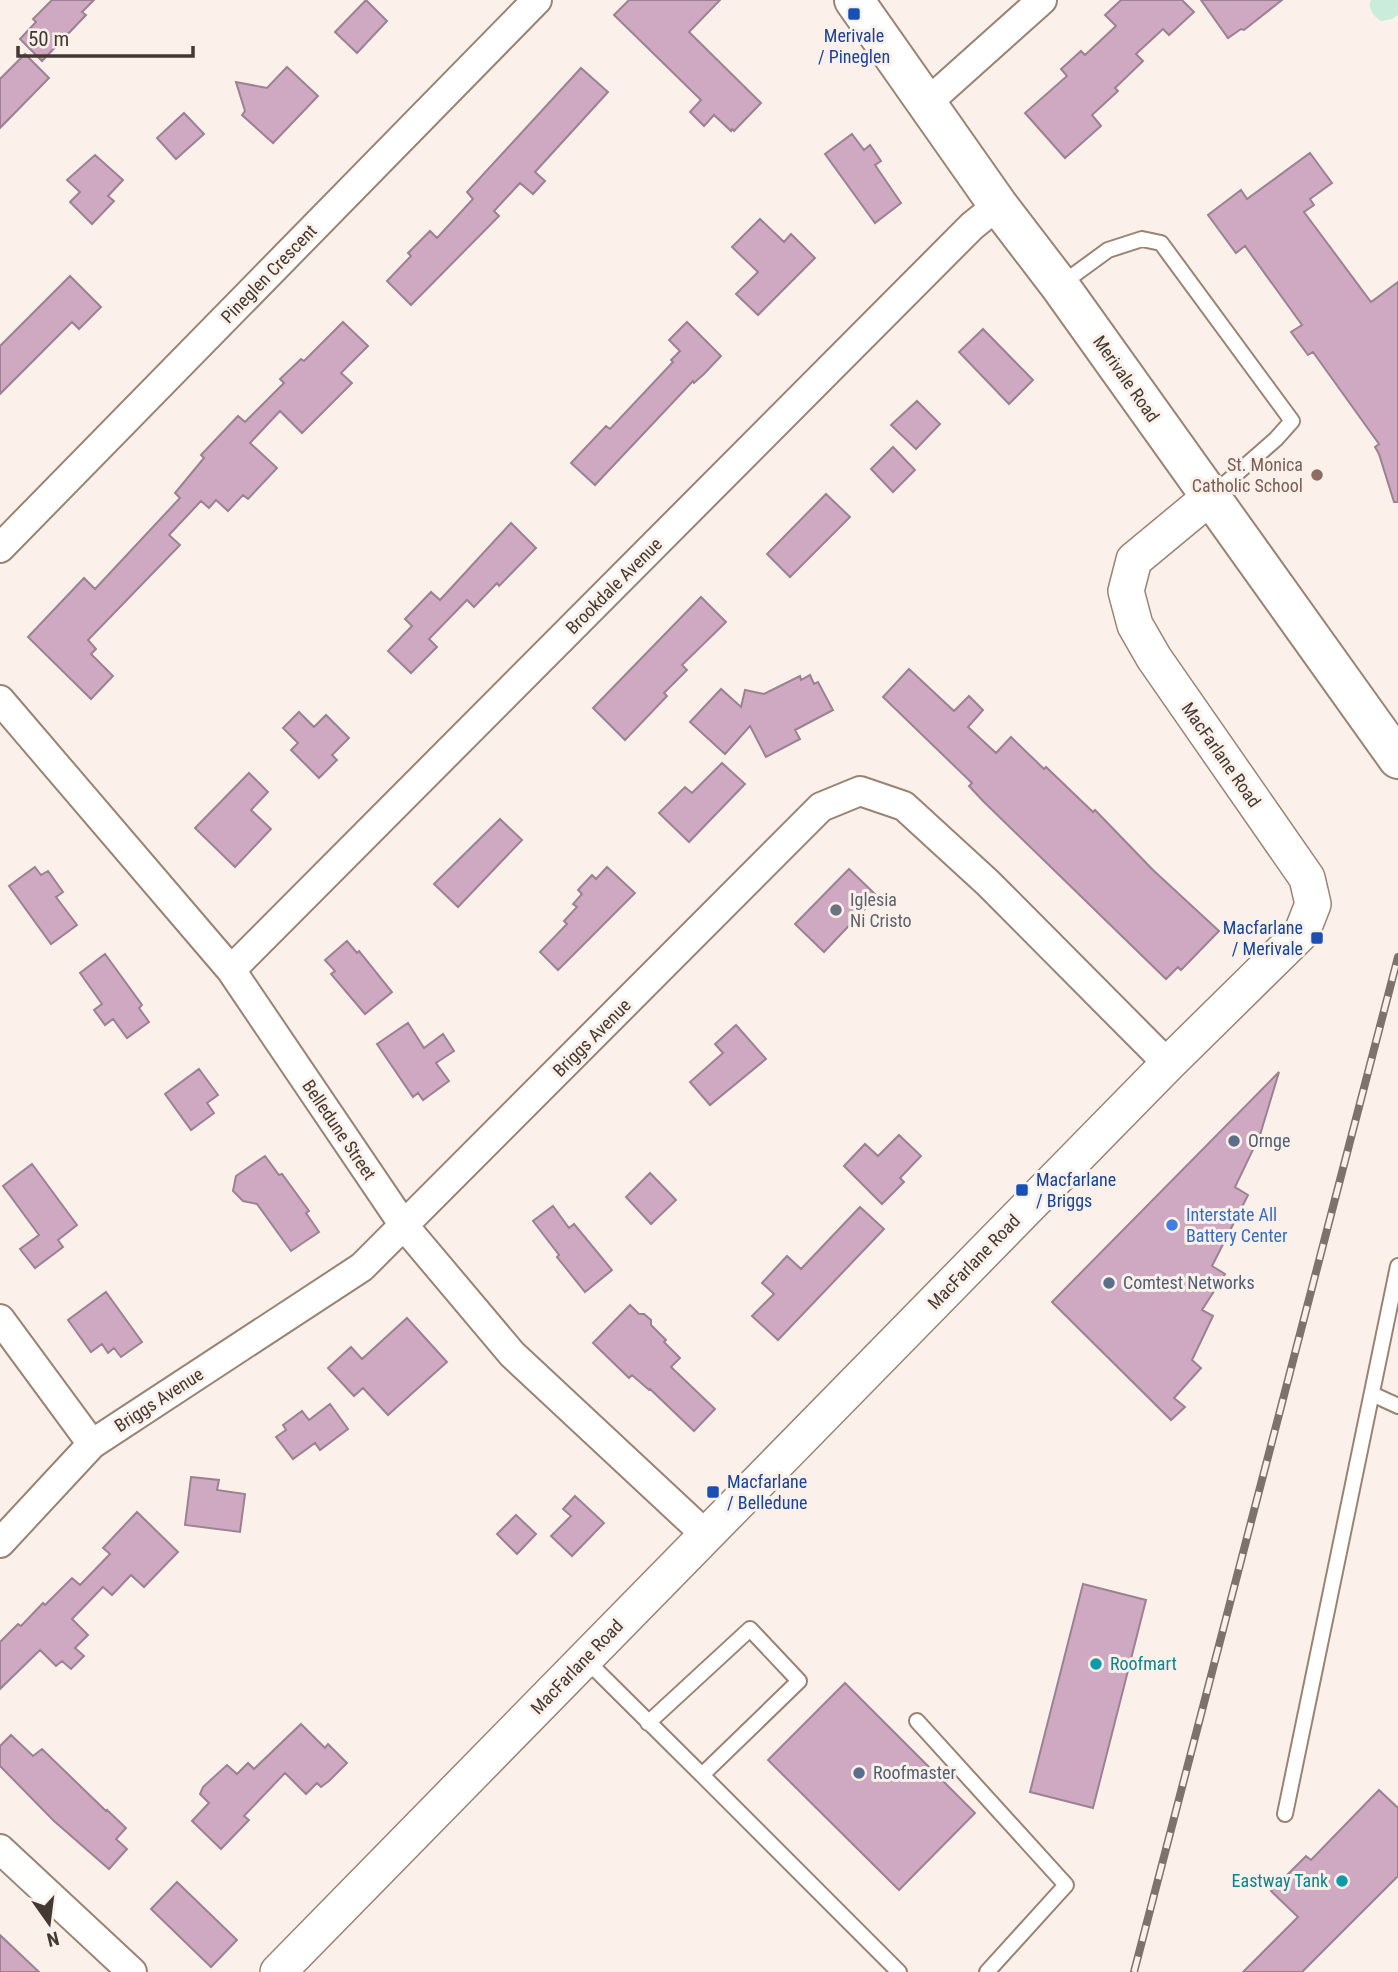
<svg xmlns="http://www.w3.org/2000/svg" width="1398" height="1972" viewBox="0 0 1398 1972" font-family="'Roboto Condensed',sans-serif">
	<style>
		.green { fill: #c9ecdb }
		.building { fill: #cfa8c1; stroke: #9b8292; stroke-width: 2 }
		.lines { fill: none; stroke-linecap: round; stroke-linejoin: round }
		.service-casing { stroke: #9b8373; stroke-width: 18 }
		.minor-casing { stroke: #9b8373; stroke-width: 32 }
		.tertiary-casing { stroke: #9b8373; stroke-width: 38 }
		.secondary-casing { stroke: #9b8373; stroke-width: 42 }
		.service { stroke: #fff; stroke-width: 14 }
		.minor { stroke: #fff; stroke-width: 28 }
		.tertiary { stroke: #fff; stroke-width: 35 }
		.secondary { stroke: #fff; stroke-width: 38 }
		.rail-casing { stroke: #7d736c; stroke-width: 8 }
		.rail { stroke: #fcf1ea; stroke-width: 5; stroke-dasharray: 16; stroke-linecap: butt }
		.transit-dot { fill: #1a4fb4; stroke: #fcf1ea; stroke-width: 2.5 }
		.education-dot { fill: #8d6e63; stroke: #fcf1ea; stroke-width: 2.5 }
		.worship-dot { fill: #6b7280; stroke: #fcf1ea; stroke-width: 2.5 }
		.service-dot { fill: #5c6f8a; stroke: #fcf1ea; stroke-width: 2.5 }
		.shop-dot { fill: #3f7fe0; stroke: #fcf1ea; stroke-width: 2.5 }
		.culture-dot { fill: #0f9aa8; stroke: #fcf1ea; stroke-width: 2.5 }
		.labels { text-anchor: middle; stroke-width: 6; stroke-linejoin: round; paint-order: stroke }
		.transit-label { font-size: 18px; fill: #164399; stroke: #fcf1ea; text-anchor: start }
		.street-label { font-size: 18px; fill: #433932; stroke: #fcf1ea }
		.education-label { font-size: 18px; fill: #785e54; stroke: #fcf1ea; text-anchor: end }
		.worship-label { font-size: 18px; fill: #5b616d; stroke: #fcf1ea; text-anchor: start }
		.service-label { font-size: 18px; fill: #4e5e75; stroke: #fcf1ea; text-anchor: start }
		.shop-label { font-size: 18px; fill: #366cbe; stroke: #fcf1ea; text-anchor: start }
		.culture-label { font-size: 18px; fill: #0d838f; stroke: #fcf1ea; text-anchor: start }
	</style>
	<rect width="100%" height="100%" fill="#fcf1ea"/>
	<path class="green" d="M1371,0H1398V15L1392,19L1381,21C1374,17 1367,8 1371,0Z"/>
	<path class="building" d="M52,0H94L82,12L86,15L42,61L20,39L36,22L33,19Z
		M366,0L387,21L357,53L335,32Z
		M629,0H720L689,32L761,103L734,131L732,129L731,131L714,115L704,126L690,112L701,100L614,15Z
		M1121,0H1182L1194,12L1169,35L1163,29L1136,54L1143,61L1115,88L1118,91L1092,115L1101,126L1065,158L1025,113L1067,76L1061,69L1081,51L1085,55L1116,26L1105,15Z
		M1201,0H1282L1244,30L1241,29L1228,38Z
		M25,54L49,78L0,128V79Z
		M287,67L318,96L273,143L242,115L245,111L236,82L267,88Z
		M581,68L608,92L535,172L545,181L533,194L520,183L494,211L499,216L411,305L387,281L411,256L408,253L430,231L437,238L473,199L467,192Z
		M184,113L204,134L176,159L157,138Z
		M852,134L864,150L870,145L881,161L875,165L901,203L875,223L825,154Z
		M1310,153L1332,183L1310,199L1314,205L1304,212L1371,302L1398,282V502H1394L1379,454L1375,447L1379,444L1313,352L1308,355L1291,332L1302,325L1245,246L1236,253L1208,215L1241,190L1247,199Z
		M95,155L123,180L108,196L114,201L92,224L70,202L80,192L67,180Z
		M760,219L784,242L791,234L815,258L758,315L736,294L758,272L732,247Z
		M70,276L101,307L79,329L72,322L0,394V346Z
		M343,322L368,346L341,373L352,383L302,433L280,411L250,443L277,468L248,499L243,495L228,511L216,500L209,508L201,501L169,535L180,545L88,640L96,649L91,654L113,676L91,699L28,637L84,578L95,589L180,498L175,493L204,458L201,455L238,416L245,422L284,383L280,379L301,359L304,361Z
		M687,322L721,356L704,374L694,383L693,381L595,485L571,463L606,426L610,429L673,362L671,360L680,351L669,340Z
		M983,329L1033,380L1009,404L959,352Z
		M917,401L940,424L916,449L891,425Z
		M893,447L915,470L893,492L871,469Z
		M826,494L850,517L790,577L767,554Z
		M511,523L536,548L499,586L497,583L474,607L467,600L429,639L437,647L411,673L388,651L412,626L405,619L431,592L440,600Z
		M701,597L726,622L682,665L687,670L664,693L667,696L625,740L593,708Z
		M909,669L954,711L969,696L983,710L968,727L996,753L1011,737L1044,769L1046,767L1093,812L1095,810L1153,870L1219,931L1181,970L1178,967L1166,979L983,801L969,786L972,783L883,697Z
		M810,675L814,684L818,682L833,710L795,730L800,739L766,757L750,726L725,754L690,722L721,689L741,707L745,690L764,694L800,676L801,680Z
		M299,712L314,727L326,715L349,738L332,755L337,760L319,778L291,750L298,743L283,728Z
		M722,763L745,784L689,842L659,813L685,787L692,793Z
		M249,773L268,792L251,810L271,829L235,867L195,828Z
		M500,819L522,840L458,907L434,884Z
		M35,867L41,875L48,871L63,892L56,897L77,925L51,944L9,886Z
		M607,867L635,893L558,970L540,952L567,924L564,921L577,907L573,904L582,894L578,890L592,875L596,879Z
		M849,869L877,896L824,952L795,924Z
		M347,941L357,953L359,951L392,992L365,1014L331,974L335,971L325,960Z
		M105,954L142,1005L139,1008L149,1022L127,1038L113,1019L105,1025L94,1010L102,1004L80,973Z
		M408,1023L424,1048L443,1034L454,1051L436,1063L449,1081L423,1100L418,1093L413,1097L377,1044Z
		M736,1025L766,1059L710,1105L690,1082L723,1053L715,1044Z
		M199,1069L218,1095L207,1103L214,1113L191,1130L165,1094Z
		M1279,1072L1260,1135L1235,1187L1248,1195L1212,1266L1225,1274L1202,1310L1213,1316L1192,1360L1201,1368L1174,1398L1185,1407L1171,1420L1052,1302Z
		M899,1135L921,1156L900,1178L904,1182L882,1204L844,1166L865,1144L878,1156Z
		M265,1156L279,1175L282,1174L309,1211L306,1213L319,1232L291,1251L257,1204L243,1201L233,1191L236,1176Z
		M32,1164L77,1225L58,1240L63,1247L35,1268L20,1249L39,1235L3,1186Z
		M650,1173L676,1200L651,1224L626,1197Z
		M553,1206L569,1228L574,1224L612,1270L585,1292L557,1257L559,1255L533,1221Z
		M860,1207L884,1229L778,1340L752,1316L774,1294L762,1283L787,1256L801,1269Z
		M106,1292L142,1342L121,1357L114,1348L108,1353L102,1344L91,1352L68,1320Z
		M630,1305L639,1314H644L651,1320V1325L666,1340L664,1342L680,1358L671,1367L715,1409L694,1431L650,1389L649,1390L632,1375L629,1378L593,1343Z
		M407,1318L447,1362L388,1415L363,1388L354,1396L328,1368L351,1347L362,1359Z
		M330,1404L348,1429L320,1450L315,1443L293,1459L276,1437L286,1430L283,1425L302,1411L309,1420Z
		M191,1477L219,1480L217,1490L245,1494L240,1532L185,1525Z
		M575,1496L604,1523L572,1556L551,1536L571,1516L563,1509Z
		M137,1512L178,1552L144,1587L131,1575L112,1595L103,1587L72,1619L88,1635L75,1648L84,1656L71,1669L62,1661L56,1666L40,1650L0,1689V1642L18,1624L21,1626L43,1603L45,1605L72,1578L80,1585L110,1554L103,1548Z
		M516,1515L536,1534L517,1554L497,1534Z
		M1083,1584L1146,1600L1093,1808L1030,1792Z
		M845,1683L975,1813L899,1890L768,1760Z
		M301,1724L325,1748L328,1744L347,1763L329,1781L321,1787L317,1783L306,1794L285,1773L244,1816L249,1820L221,1849L192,1821L209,1803L200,1794L203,1787L227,1765L237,1774L248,1763L254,1769Z
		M11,1735L33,1756L42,1749L106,1811L107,1810L126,1828L116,1839L127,1849L109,1869L54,1821L0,1766V1746Z
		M1379,1790L1398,1808V1876L1302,1972H1243L1298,1917L1271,1891L1306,1856L1311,1860Z
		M177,1882L237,1940L211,1967L151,1909Z
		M0,1935L39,1972H0Z"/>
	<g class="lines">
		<defs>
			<path id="service" d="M1060,285L1108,250L1142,239L1161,243L1292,421L1276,439L1211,496
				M1372,1394L1398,1406
				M585,1659L702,1775L799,1681L750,1629L648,1723
				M917,1721L1066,1885L987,1972
				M702,1775L899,1972
				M1285,1814L1398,1266"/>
			<path id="minor" d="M927,103L1042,0
				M0,548L537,0
				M0,700L231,970L405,1227L512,1354L706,1535
				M231,970L972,226L998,205
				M0,1319L92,1444
				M0,1543L92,1444L362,1267L821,807L860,791L904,806L988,883L1168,1064
				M0,1849L132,1972"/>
			<path id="tertiary" d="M278,1972L1168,1064L1302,932L1313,904L1307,878L1154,658L1135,625L1126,591L1134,560L1210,497"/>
			<path id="secondary" d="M854,0L998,205L1060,286L1398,759"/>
		</defs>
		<use href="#service" class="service-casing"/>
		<use href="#minor" class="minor-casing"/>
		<use href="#tertiary" class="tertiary-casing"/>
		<use href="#secondary" class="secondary-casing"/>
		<use href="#service" class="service"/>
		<use href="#minor" class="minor"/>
		<use href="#tertiary" class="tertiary"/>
		<use href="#secondary" class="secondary"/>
		<defs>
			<path id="rail" d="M1134,1972L1398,957"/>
		</defs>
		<use href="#rail" class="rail-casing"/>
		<use href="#rail" class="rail"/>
	</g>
	<g class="transit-dot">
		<rect x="847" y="7" width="14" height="14" rx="3.5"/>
		<rect x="1310" y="931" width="14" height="14" rx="3.5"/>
		<rect x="1015" y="1183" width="14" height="14" rx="3.5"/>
		<rect x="706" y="1485" width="14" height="14" rx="3.5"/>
	</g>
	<circle class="education-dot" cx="1317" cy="475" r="7"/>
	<circle class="worship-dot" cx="836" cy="910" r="7"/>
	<g class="service-dot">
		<circle cx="1234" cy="1141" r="7"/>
		<circle cx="1109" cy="1283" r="7"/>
		<circle cx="859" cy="1773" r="7"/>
	</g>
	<circle class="shop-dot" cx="1172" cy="1225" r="7"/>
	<g class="culture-dot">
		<circle cx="1096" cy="1664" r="7"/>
		<circle cx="1342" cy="1881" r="7"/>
	</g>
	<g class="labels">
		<g class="transit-label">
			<text x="854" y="42" text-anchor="middle">Merivale<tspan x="854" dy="21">/ Pineglen</tspan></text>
			<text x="1303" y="934" text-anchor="end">Macfarlane<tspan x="1303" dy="21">/ Merivale</tspan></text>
			<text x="1036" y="1186">Macfarlane<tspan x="1036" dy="21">/ Briggs</tspan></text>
			<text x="727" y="1488">Macfarlane<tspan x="727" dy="21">/ Belledune</tspan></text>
		</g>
		<g class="street-label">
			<text transform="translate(269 274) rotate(-46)" y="6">Pineglen Crescent</text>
			<text transform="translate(1126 379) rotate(55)" y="6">Merivale Road</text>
			<text transform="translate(614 586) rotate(-45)" y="6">Brookdale Avenue</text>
			<text transform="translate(1221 755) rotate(55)" y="6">MacFarlane Road</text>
			<text transform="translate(592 1038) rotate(-45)" y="6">Briggs Avenue</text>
			<text transform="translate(339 1130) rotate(56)" y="6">Belledune Street</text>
			<text transform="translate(974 1262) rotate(-46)" y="6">MacFarlane Road</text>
			<text transform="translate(159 1400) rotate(-33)" y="6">Briggs Avenue</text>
			<text transform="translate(577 1667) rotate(-46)" y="6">MacFarlane Road</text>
		</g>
		<g class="education-label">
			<text x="1303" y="471">St. Monica<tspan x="1303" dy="21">Catholic School</tspan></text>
		</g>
		<g class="worship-label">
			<text x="850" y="906">Iglesia<tspan x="850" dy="21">Ni Cristo</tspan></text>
		</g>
		<g class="service-label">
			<text x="1248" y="1147">Ornge</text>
			<text x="1123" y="1289">Comtest Networks</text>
			<text x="873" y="1779">Roofmaster</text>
		</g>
		<g class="shop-label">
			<text x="1186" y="1221">Interstate All<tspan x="1186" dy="21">Battery Center</tspan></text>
		</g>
		<g class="culture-label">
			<text x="1110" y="1670">Roofmart</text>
			<text x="1328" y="1887" text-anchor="end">Eastway Tank</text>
		</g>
	</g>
	<g transform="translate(49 1923) rotate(166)" stroke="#fcf1ea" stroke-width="5" paint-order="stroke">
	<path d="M0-5L12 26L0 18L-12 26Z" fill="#433932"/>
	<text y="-10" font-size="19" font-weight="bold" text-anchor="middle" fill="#433932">N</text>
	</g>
	<path d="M18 46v10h175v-10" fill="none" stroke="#433932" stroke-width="3.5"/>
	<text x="28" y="46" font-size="21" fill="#433932" stroke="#fcf1ea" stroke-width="5" paint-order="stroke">50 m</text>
</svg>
